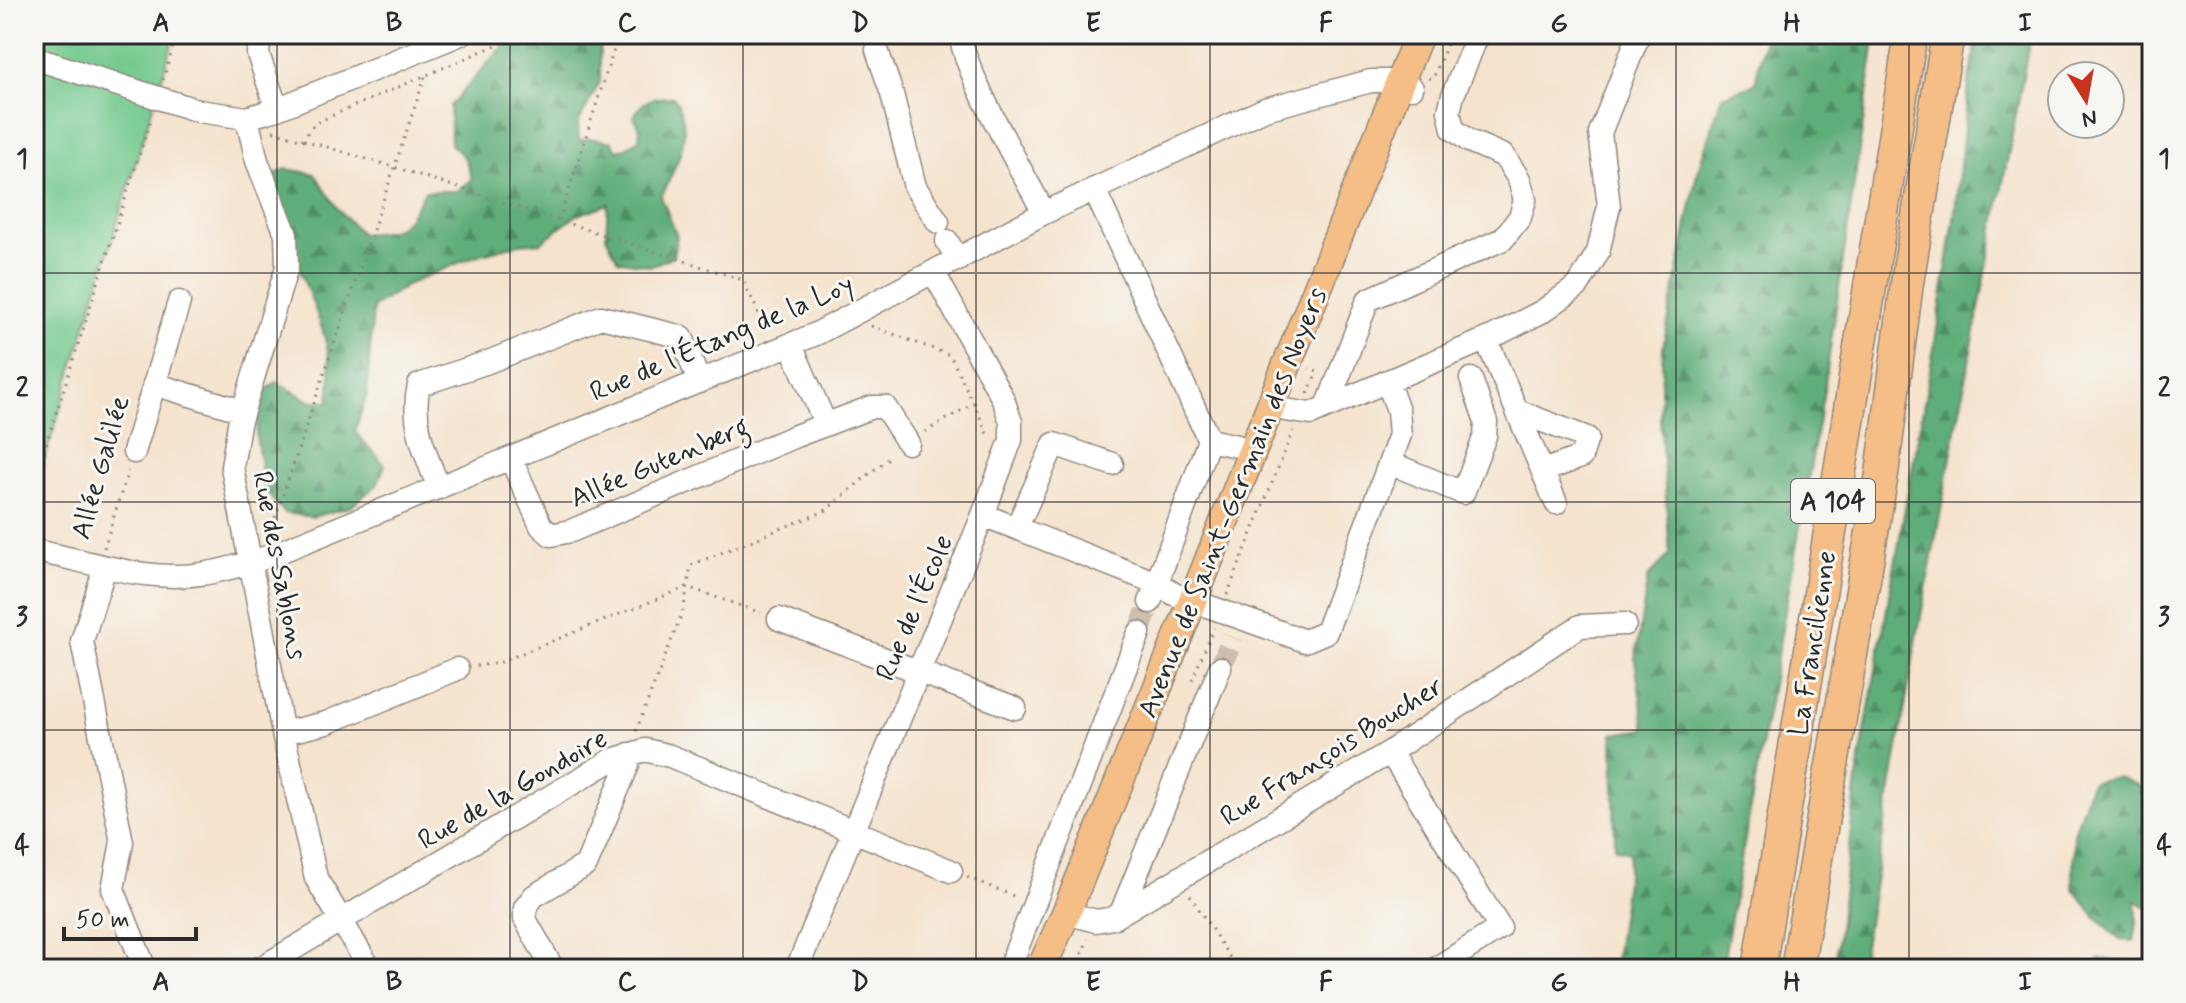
<svg xmlns="http://www.w3.org/2000/svg" width="2186" height="1003" viewBox="0 0 2186 1003" font-family="Mynerve,sans-serif">
	<style>
		.green { fill: #73c98e; stroke: #4f7a5c; stroke-width: 2 }
		.forest { fill: url(#forest-firs); stroke: #446c52; stroke-width: 2 }
		.lines { fill: none; stroke-linecap: round; stroke-linejoin: round }
		.minor-tunnel { stroke: #cdbead; stroke-width: 22; stroke-dasharray: 22 11; stroke-linecap: butt }
		.minor-casing { stroke: #90877c; stroke-width: 25 }
		.major-casing { stroke: #90877c; stroke-width: 31 }
		.highway-casing { stroke: #90877c; stroke-width: 35 }
		.path { stroke: #90877c; stroke-width: 3; stroke-dasharray: 2 6; stroke-linecap: butt }
		.minor { stroke: #fff; stroke-width: 22 }
		.major { stroke: #f6be87; stroke-width: 28 }
		.highway { stroke: #f6be87; stroke-width: 32 }
		.grid { fill: none; stroke: #2b2b2b; stroke-width: 2; stroke-opacity: 0.55 }
		.labels { text-anchor: middle; stroke-width: 6; stroke-linejoin: round; paint-order: stroke }
		.shield { fill: #f6f6f2; stroke: #686867; stroke-width: 2 }
		.shield-label { font-size: 26px; font-weight: bold; fill: #2b2b2b }
		.street-label { font-size: 28px; fill: #2b2b2b; stroke: #f6f6f2 }
		.neatline { fill: none; stroke: #2b2b2b; stroke-width: 3 }
		.grid-label { font-size: 26px; text-anchor: middle; font-weight: bold; fill: #2b2b2b }
	</style>
	<defs>
		<pattern id="forest-firs" width="22" height="20" patternUnits="userSpaceOnUse" patternTransform="scale(2)"><rect width="22" height="20" fill="#5ead79"/><path d="M5 1l3.5 6h-7zM16 11l3.5 6h-7z" fill="#4e8d63"/></pattern>
	</defs>
	<rect width="100%" height="100%" fill="#f6f6f2"/>
	<filter id="ink" filterUnits="userSpaceOnUse"><feTurbulence type="fractalNoise" baseFrequency=".0125" numOctaves="2"/><feDisplacementMap in="SourceGraphic" scale="16" xChannelSelector="R" yChannelSelector="G"/><feConvolveMatrix kernelMatrix="1 2 1 2 8 2 1 2 1" color-interpolation-filters="sRGB"/></filter>
	<filter id="wash" filterUnits="userSpaceOnUse"><feTurbulence type="fractalNoise" baseFrequency=".006" numOctaves="4" result="noise"/><feDisplacementMap in="SourceGraphic" scale="32" xChannelSelector="R" yChannelSelector="G"/><feGaussianBlur stdDeviation="1.8" result="paint"/><feColorMatrix in="noise" values="0 0 0 0 0 0 0 0 0 0 0 0 0 0 0 0 0 1.4 0 .05"/><feComposite in="paint" operator="in"/></filter>
	<g filter="url(#wash)">
		<rect width="100%" height="100%" fill="#f5e3cd"/>
		<path class="green" d="M34,34H175L34,494Z"/>
		<path class="forest" d="M514,34H600V82L578,123L579,141L589,138L612,142L617,150L626,148L639,139L640,128L634,117C642,98 655,97 674,97C696,132 677,163 661,197L677,236L673,256L651,266L618,260L606,236L608,204L577,215L541,242L519,244L475,256L411,283L373,307L367,393L355,432L385,465L377,485L350,507L312,517L285,513L265,491L256,436L260,394L277,382L310,401L329,402C337,343 312,307 294,254C285,228 279,201 272,176L286,169L315,174L337,208L361,234C404,232 404,227 425,191H456L472,179L465,158L451,144L450,106Z
			M1765,34H1876L1824,390L1722,969H1614L1630,852L1615,848L1613,734L1645,729L1635,660L1648,577L1670,554L1660,418L1663,348L1697,173L1722,96L1755,84Z
			M1979,34H2031L1918,631L1860,969H1834L1859,764L1935,342L1954,220L1970,74Z
			M2117,777L2138,785L2152,800V910L2136,901L2137,923L2134,941L2120,940L2095,916L2073,888L2074,834L2091,782Z
			M2099,959L2126,961L2137,969H2103Z"/>
	</g>
	<g filter="url(#ink)">
		<g class="lines">
			<path class="minor-tunnel" d="M1139,633L1150,602
				M1220,668L1233,637"/>
			<defs>
				<path id="minor" d="M260,34L258,54L277,109
					M961,34C959,63 1027,180 1044,213
					M877,50L892,94L915,187L938,222
					M34,58L199,111L247,118L277,109L461,34
					M247,118L257,161L286,234L287,267L239,424L232,467L283,733L316,878L370,969
					M1094,189L1209,440L1150,602
					M947,241L958,260
					M1486,339L1517,411L1587,438L1581,457L1543,471
					M791,345L825,423
					M154,384L243,411
					M1327,407L1368,300L1503,239L1520,217L1525,200L1519,179L1504,156L1469,141L1453,129L1449,111L1453,95L1478,34
					M1285,410L1311,414L1327,407L1494,336L1543,311L1578,286L1598,252L1609,206L1600,133L1639,34
					M1517,411L1556,503
					M1209,440L1251,449
					M134,452L179,302
					M511,459L541,526L551,535L571,531L793,437L872,407H885L908,443
					M1390,463L1463,493L1485,436L1486,422L1471,379
					M439,488C426,455 410,421 419,385L488,362L601,317L682,337L699,382
					M983,515L1159,584L1174,594L1305,641L1326,632L1400,435L1398,410L1387,381
					M1017,527L1054,444L1112,464
					M34,551C89,560 144,583 201,574C223,571 246,564 267,557L816,334L1044,213L1265,109L1371,81H1391L1412,88
					M105,567L82,641L122,842L113,889L145,969
					M779,619L1015,708
					M283,733L326,723L457,669
					M1390,752L1500,928L1435,969
					M1066,913L1096,921L1113,918L1390,752L1580,626L1625,624
					M1121,913L1220,668
					M259,969L612,760L645,750L670,756L951,871
					M553,969L525,919V908L534,896L586,865L628,765L629,754
					M797,969L983,515L1011,440V422L1003,399L934,273
					M1009,969L1139,633"/>
				<path id="major" d="M1041,969L1066,913L1193,600L1419,34"/>
				<path id="highway" d="M1759,969L1911,34
					M1797,969L1882,474L1907,283L1948,34"/>
			</defs>
			<use href="#minor" class="minor-casing"/>
			<use href="#major" class="major-casing"/>
			<use href="#highway" class="highway-casing"/>
			<path class="path" d="M1429,78L1433,79L1451,34
				M163,80L177,34
				M273,131L394,167L743,280L768,333
				M302,140L315,123L522,34
				M559,220L619,34
				M871,326L950,355L973,402
				M1308,394L1317,372L1309,369
				M925,432L974,403L989,439
				M34,482L151,118
				M270,533L427,71
				M104,548L128,471
				M1227,595L1293,431
				M476,666L498,663L687,587L761,613
				M1192,680L1214,628
				M636,731L684,608L691,565L825,511L892,455
				M967,877L1016,897
				M1190,895L1237,969
				M1076,969L1088,939"/>
			<use href="#minor" class="minor"/>
			<use href="#major" class="major"/>
			<use href="#highway" class="highway"/>
		</g>
	</g>
	<path class="grid" d="M277,34V969M510,34V969M743,34V969M976,34V969M1210,34V969M1443,34V969M1676,34V969M1909,34V969M34,273H2152M34,502H2152M34,730H2152"/>
	<g class="labels">
		<rect class="shield" x="1791" y="479" width="84" height="44" rx="6"/>
		<g class="shield-label">
			<text x="1833" y="510">A 104</text>
		</g>
		<g class="street-label">
			<text transform="translate(721 337) rotate(-23)" y="10">Rue de l'Étang de la Loy</text>
			<text transform="translate(659 461) rotate(-23)" y="10">Allée Gutenberg</text>
			<text transform="translate(99 467) rotate(-74)" y="10">Allée Galilée</text>
			<text transform="translate(1231 502) rotate(-68)" y="10">Avenue de Saint-Germain des Noyers</text>
			<text transform="translate(281 565) rotate(79)" y="10">Rue des Sablons</text>
			<text transform="translate(913 607) rotate(-67)" y="10">Rue de l'École</text>
			<text transform="translate(1811 643) rotate(-81)" y="10">La Francilienne</text>
			<text transform="translate(1331 750) rotate(-32)" y="10">Rue François Boucher</text>
			<text transform="translate(512 788) rotate(-30)" y="10">Rue de la Gondoire</text>
		</g>
	</g>
	<rect width="2186" height="1003" fill="none" stroke="#f6f6f2" stroke-width="88"/>
	<g transform="translate(2086 100) rotate(169)"><circle r="38" fill="#f6f6f2" stroke="#a5a5a2" stroke-width="2"/>
	<path d="M0-6L14 30L0 20L-14 30Z" fill="#c8321e"/>
	<text y="-12" font-size="22" font-weight="bold" text-anchor="middle" fill="#2b2b2b">N</text>
	</g>
	<path d="M64 927v12h132v-12" fill="none" stroke="#2b2b2b" stroke-width="4"/>
	<text x="76" y="927" font-size="24" fill="#2b2b2b" stroke="#f6f6f2" stroke-width="6" paint-order="stroke">50 m</text>
	<rect x="44" y="44" width="2098" height="915" class="neatline"/>
	<g class="grid-label">
		<text x="161" y="31">A</text>
		<text x="394" y="31">B</text>
		<text x="627" y="31">C</text>
		<text x="860" y="31">D</text>
		<text x="1093" y="31">E</text>
		<text x="1326" y="31">F</text>
		<text x="1559" y="31">G</text>
		<text x="1792" y="31">H</text>
		<text x="2025" y="31">I</text>
		<text x="22" y="167">1</text>
		<text x="2164" y="167">1</text>
		<text x="22" y="396">2</text>
		<text x="2164" y="396">2</text>
		<text x="22" y="625">3</text>
		<text x="2164" y="625">3</text>
		<text x="22" y="854">4</text>
		<text x="2164" y="854">4</text>
		<text x="161" y="990">A</text>
		<text x="394" y="990">B</text>
		<text x="627" y="990">C</text>
		<text x="860" y="990">D</text>
		<text x="1093" y="990">E</text>
		<text x="1326" y="990">F</text>
		<text x="1559" y="990">G</text>
		<text x="1792" y="990">H</text>
		<text x="2025" y="990">I</text>
	</g>
</svg>
